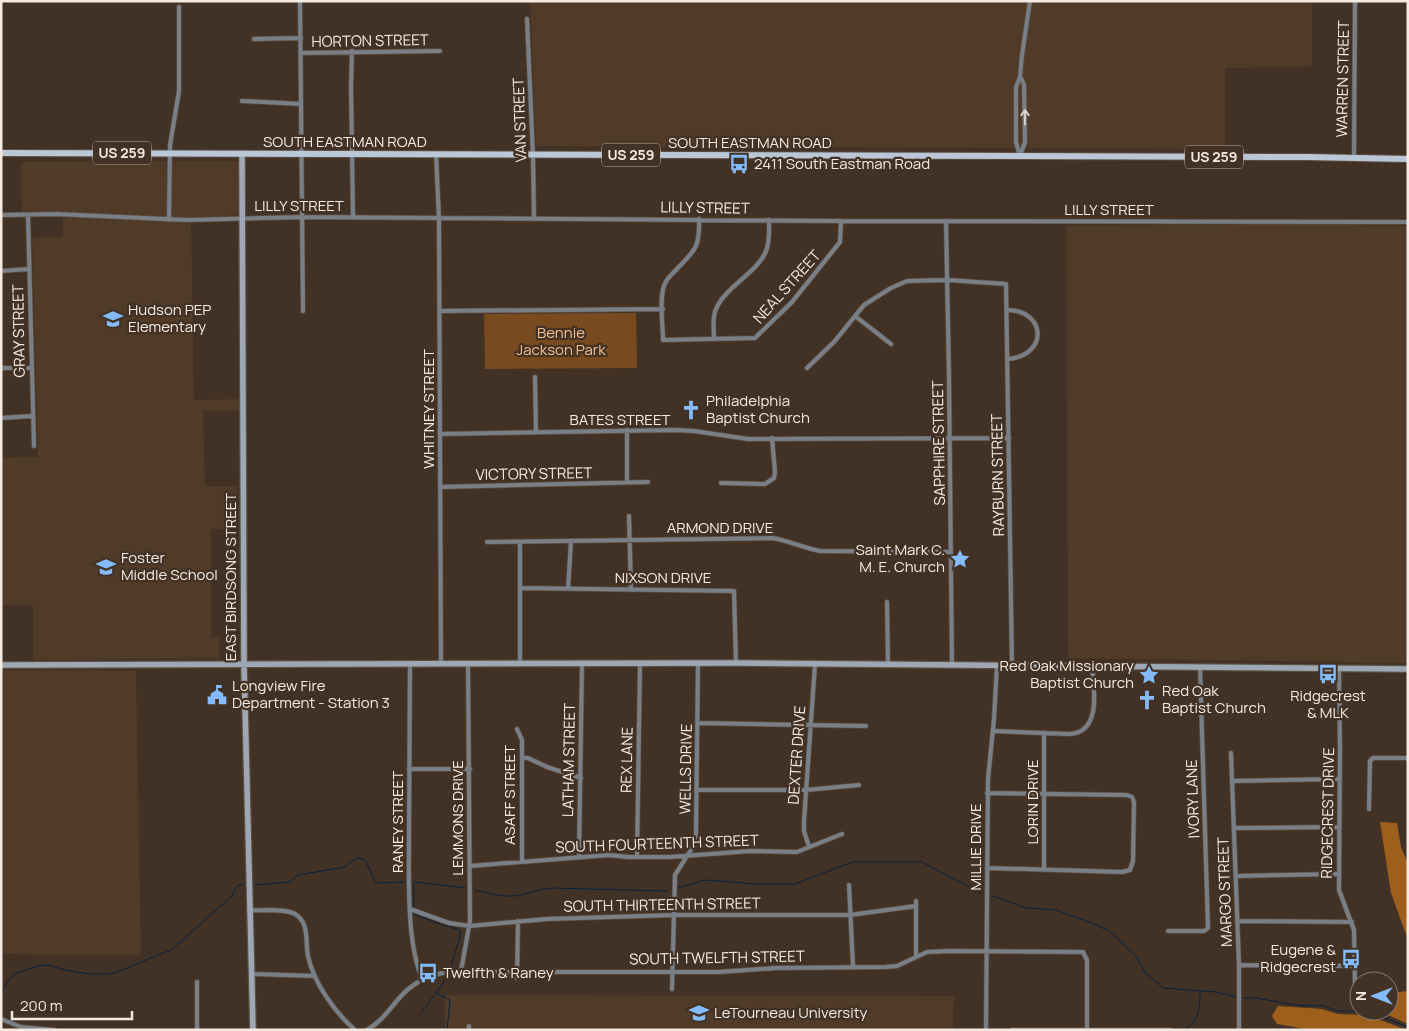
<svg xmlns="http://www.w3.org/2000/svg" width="1409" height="1031" viewBox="0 0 1409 1031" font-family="Manrope,sans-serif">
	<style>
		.built { fill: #503a28 }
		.green { fill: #794a1e }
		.forest { fill: #9f5f1c }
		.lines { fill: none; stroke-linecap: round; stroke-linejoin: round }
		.stream { stroke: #042241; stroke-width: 1 }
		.street-casing { stroke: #5f4f43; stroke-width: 5.5 }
		.secondary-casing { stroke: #5f4f43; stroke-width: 8 }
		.primary-casing { stroke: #5f4f43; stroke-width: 8 }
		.street { stroke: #787f87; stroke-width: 4 }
		.secondary { stroke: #9da8b4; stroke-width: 5.5 }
		.primary { stroke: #b9c7d7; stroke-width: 6 }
		.oneway { stroke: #d6cfca }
		.labels { text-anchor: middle; stroke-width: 4.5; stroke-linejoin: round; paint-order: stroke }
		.shield { fill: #423225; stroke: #bfb3a9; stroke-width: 1 }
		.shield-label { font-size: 14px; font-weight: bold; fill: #f5eae1 }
		.street-label { font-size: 15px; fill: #f5eae1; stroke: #423225 }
		.poi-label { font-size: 15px; fill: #f5eae1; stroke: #423225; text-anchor: start }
		.park-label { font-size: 15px; fill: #f4be90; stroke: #423225 }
	</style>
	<rect width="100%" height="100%" fill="#423225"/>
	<path class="built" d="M530,1H1312V66L1225,68V149L536,146Z
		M239,161V215L191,218L194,400L239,399V410L203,411L205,486H237V529H211V638H219V658L33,660V605H1V458L38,457L32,238L63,237V211H22L21,162Z
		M1261,224L1408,226V663L1068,658L1066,226Z
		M1,670L136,671L141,955L1,954Z
		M445,995L954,996L953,1030H445Z"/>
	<path class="green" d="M636,313L637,368L485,369L484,314Z"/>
	<path class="forest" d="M1380,822L1397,823L1401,847L1408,864V940L1391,893Z
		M1408,991V1024L1379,1011H1389V993Z
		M1278,1006L1322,1009L1338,1014L1367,1015L1407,1030H1311L1277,1024L1272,1016Z"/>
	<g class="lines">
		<path class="stream" d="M255,885L289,882L298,875L345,867L355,859L359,858L365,860L375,881L378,883L404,882
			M678,888L705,880L757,884H795L852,862H922L982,894
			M475,890C488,893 501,897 514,896C528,894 538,889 553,888L667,891
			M993,896L1026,908L1056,910L1094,924L1109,931L1136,956L1145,972L1163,988L1216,992L1236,997
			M414,907V882L466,888
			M414,914L437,923L460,930V937L451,966
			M446,978L436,993L450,1000L447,1030
			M1,992L9,979L16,973L38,966L48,965L65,970L90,974H107L115,973L158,955L171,950L232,896L237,886L244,884
			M1244,998H1256L1295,1005L1324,1006L1338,1011H1359
			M1362,1011L1369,1012L1408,1027
			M420,1014L436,993
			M1184,1030C1199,1021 1200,1008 1200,992"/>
		<defs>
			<path id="street" d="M300,1L303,311
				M527,19L533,155L534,219
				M254,39L301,38
				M352,51L351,86L353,217
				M301,53L440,51
				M242,101L301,104
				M436,154L439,219L441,663
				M1020,156L1016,142V87L1020,77L1022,55L1030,1
				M1020,156L1025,142L1024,85L1021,78
				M1354,157L1355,1
				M1,215L56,214L187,220L302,217L841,221L1408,222
				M28,215L34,446
				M699,219C700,248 695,250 676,270C671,275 666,279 664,286C659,300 663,325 663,340L755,338L792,302L840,242L841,221
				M169,220L170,145L179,91V7
				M946,221L949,376L952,665
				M1,271L29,269
				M1008,310C1046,311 1049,355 1008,359
				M440,311L663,309
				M855,316L891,344
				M714,339C714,330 712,317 716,309C725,287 758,272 766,251C770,242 769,230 769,220
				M1,368H31
				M807,368L834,342L864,305L891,288L907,281L948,280L1006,284L1012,665
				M535,377L536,432
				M1,418L32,416
				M627,430V482
				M440,434L676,430L694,431L748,439L1009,438
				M721,483L765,484L774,478L775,472L772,438
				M440,487L648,482
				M629,516L631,590
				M487,542L773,538C789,541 804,548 820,551L951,552
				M520,588L734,591L736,663
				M568,589L571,541
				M887,602L888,664
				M520,663V542
				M410,664C410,721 409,779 409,836C409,876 406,945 423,980
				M1339,668L1340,750L1339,890L1354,930L1355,985
				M698,723L866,726
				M517,729L522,740V862
				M993,731L1069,734C1102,733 1094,688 1092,666
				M1044,733V870
				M1231,753L1239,965V1030
				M522,758H528L547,767L581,778
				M409,769H470
				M1232,781L1340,779
				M697,790H806L859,785
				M1369,809L1370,761L1373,758H1408
				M1234,828L1339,827
				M809,847L804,831V821L815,664
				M579,857L582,664
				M637,857L640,664
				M470,866L609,855L628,857H670L750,851L797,852L842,834
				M987,868L1122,872L1130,870L1133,861L1134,802L1132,797L1127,795L987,793
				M1236,876L1339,874
				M849,885L853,967
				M916,901V956
				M410,909L449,923L470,926L547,919L674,915H850L916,906
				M249,910C261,911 285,908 295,914C310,923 305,942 308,956C314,984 335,1012 355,1030
				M1237,921L1352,922
				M1168,931H1204L1208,928L1200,667
				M1239,965L1355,966
				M461,971L470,921L468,663
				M252,974L315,976
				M517,978L518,921
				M197,982V1030
				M672,989L675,875L694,845L696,833L698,663
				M1,1019L21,1027L54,1030
				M469,1026V1030
				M367,1030C384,1020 391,1006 404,993C416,981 431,975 447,972H719L776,968L886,967L897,966L927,952L949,951L1083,952L1087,960V1030
				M986,1030L988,779L994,719L997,665
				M1012,1030H1170"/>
			<path id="secondary" d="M242,154L244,664L253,1030
				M1,665L736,663L1408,669"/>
			<path id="primary" d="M1,153L1306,157L1408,159"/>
		</defs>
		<use href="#street" class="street-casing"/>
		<use href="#secondary" class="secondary-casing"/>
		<use href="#primary" class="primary-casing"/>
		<use href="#street" class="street"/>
		<use href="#secondary" class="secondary"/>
		<use href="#primary" class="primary"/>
	</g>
	<defs><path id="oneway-shaft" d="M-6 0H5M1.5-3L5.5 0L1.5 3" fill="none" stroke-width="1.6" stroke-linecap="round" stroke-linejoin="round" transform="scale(1.25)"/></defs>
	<use class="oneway" href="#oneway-shaft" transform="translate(1025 117) rotate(-90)"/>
	<defs>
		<symbol id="bus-bare" viewBox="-9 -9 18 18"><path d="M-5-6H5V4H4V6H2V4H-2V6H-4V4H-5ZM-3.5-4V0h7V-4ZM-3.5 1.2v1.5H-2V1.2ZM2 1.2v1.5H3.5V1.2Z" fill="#84bcfb" stroke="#423225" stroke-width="2.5" paint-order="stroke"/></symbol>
		<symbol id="school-bare" viewBox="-9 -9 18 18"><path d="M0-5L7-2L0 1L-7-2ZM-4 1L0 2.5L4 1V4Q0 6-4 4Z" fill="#84bcfb" stroke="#423225" stroke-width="2.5" paint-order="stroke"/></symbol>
		<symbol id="church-bare" viewBox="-9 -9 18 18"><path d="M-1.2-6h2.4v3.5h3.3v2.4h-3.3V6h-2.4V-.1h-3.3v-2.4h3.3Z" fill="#84bcfb" stroke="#423225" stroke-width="2.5" paint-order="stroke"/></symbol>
		<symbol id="sight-bare" viewBox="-9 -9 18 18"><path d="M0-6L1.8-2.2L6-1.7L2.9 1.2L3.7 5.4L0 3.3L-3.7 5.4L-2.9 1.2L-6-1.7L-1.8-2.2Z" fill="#84bcfb" stroke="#423225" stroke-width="2.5" paint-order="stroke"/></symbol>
		<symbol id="civic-bare" viewBox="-9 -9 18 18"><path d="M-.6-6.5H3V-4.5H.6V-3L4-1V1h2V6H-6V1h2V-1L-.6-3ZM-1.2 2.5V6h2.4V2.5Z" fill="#84bcfb" stroke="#423225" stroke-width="2.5" paint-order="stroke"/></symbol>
		<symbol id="university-bare" viewBox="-9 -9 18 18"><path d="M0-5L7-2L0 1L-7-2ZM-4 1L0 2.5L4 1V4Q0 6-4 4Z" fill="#84bcfb" stroke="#423225" stroke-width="2.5" paint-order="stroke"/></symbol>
	</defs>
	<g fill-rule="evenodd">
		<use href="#bus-bare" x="725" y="150" width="28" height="28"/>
		<use href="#school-bare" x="99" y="305" width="28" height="28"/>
		<use href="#church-bare" x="677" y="396" width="28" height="28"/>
		<use href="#sight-bare" x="946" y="545" width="28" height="28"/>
		<use href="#school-bare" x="92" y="553" width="28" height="28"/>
		<use href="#bus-bare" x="1314" y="660" width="28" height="28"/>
		<use href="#sight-bare" x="1135" y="661" width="28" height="28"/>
		<use href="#civic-bare" x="203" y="681" width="28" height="28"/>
		<use href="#church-bare" x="1133" y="686" width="28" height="28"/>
		<use href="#bus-bare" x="1337" y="945" width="28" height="28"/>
		<use href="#bus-bare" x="414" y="959" width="28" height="28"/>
		<use href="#university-bare" x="685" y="999" width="28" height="28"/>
	</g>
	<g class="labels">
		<g class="shield">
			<rect x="93" y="141.5" width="58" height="23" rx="4"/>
			<rect x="602" y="143.5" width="58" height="23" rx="4"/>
			<rect x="1185" y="145.5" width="58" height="23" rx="4"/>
		</g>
		<g class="shield-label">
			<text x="122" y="158">US 259</text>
			<text x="631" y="160">US 259</text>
			<text x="1214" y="162">US 259</text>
		</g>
		<g class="street-label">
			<text transform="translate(370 41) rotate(-1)" y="5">HORTON STREET</text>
			<text transform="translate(1343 79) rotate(-89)" y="5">WARREN STREET</text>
			<text transform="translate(520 120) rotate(-92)" y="5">VAN STREET</text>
			<text x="345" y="147">SOUTH EASTMAN ROAD</text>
			<text x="750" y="148">SOUTH EASTMAN ROAD</text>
			<text x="299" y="211">LILLY STREET</text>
			<text transform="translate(705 208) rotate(1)" y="5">LILLY STREET</text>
			<text x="1109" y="215">LILLY STREET</text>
			<text transform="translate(787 287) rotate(-48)" y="5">NEAL STREET</text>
			<text transform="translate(19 331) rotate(-91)" y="5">GRAY STREET</text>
			<text transform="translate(429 409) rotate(-90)" y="5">WHITNEY STREET</text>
			<text x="620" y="425">BATES STREET</text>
			<text transform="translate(939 443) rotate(-91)" y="5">SAPPHIRE STREET</text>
			<text transform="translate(534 474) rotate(-1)" y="5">VICTORY STREET</text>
			<text transform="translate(998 475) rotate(-91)" y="5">RAYBURN STREET</text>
			<text x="720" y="533">ARMOND DRIVE</text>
			<text transform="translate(231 577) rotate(-90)" y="5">EAST BIRDSONG STREET</text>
			<text x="663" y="583">NIXSON DRIVE</text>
			<text transform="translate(797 755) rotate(-86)" y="5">DEXTER DRIVE</text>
			<text transform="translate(569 760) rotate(-89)" y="5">LATHAM STREET</text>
			<text transform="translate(627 760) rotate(-89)" y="5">REX LANE</text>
			<text transform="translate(686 769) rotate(-89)" y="5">WELLS DRIVE</text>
			<text transform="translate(510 795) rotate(-90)" y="5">ASAFF STREET</text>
			<text transform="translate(1193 799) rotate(-92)" y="5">IVORY LANE</text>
			<text transform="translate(1033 802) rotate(-90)" y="5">LORIN DRIVE</text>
			<text transform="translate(1328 813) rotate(-89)" y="5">RIDGECREST DRIVE</text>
			<text transform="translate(458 818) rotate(-90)" y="5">LEMMONS DRIVE</text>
			<text transform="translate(398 822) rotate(-90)" y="5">RANEY STREET</text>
			<text transform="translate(657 844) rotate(-2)" y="5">SOUTH FOURTEENTH STREET</text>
			<text transform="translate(976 847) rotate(-90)" y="5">MILLIE DRIVE</text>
			<text transform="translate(1225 892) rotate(-92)" y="5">MARGO STREET</text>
			<text transform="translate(662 905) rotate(-1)" y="5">SOUTH THIRTEENTH STREET</text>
			<text transform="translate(717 958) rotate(-1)" y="5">SOUTH TWELFTH STREET</text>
		</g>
		<g class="poi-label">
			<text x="754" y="169">2411 South Eastman Road</text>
			<text x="128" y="315">Hudson PEP<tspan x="128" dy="17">Elementary</tspan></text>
			<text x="706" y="406">Philadelphia<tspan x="706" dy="17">Baptist Church</tspan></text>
			<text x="945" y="555" text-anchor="end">Saint Mark C.<tspan x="945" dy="17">M. E. Church</tspan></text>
			<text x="121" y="563">Foster<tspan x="121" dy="17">Middle School</tspan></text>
			<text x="1134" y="671" text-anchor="end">Red Oak Missionary<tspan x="1134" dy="17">Baptist Church</tspan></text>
			<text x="232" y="691">Longview Fire<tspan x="232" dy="17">Department - Station 3</tspan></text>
			<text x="1162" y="696">Red Oak<tspan x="1162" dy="17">Baptist Church</tspan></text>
			<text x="1328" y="701" text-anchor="middle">Ridgecrest<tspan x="1328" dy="17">&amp; MLK</tspan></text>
			<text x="1336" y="955" text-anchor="end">Eugene &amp;<tspan x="1336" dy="17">Ridgecrest</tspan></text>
			<text x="443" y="978">Twelfth &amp; Raney</text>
			<text x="714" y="1018">LeTourneau University</text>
		</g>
		<g class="park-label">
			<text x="561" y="338">Bennie<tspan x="561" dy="17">Jackson Park</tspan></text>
		</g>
	</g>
	<rect width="1409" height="1031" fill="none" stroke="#f5eae1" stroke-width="5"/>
	<g transform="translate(1374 996) rotate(270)"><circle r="24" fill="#423225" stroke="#8a7c70"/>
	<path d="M0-4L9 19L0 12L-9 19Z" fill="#84bcfb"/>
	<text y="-8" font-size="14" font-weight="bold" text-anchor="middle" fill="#f5eae1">N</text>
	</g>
	<path d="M12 1011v8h120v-8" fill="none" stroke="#f5eae1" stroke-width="2.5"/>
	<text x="20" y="1011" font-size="15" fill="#f5eae1" stroke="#423225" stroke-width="4" paint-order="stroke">200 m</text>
</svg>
